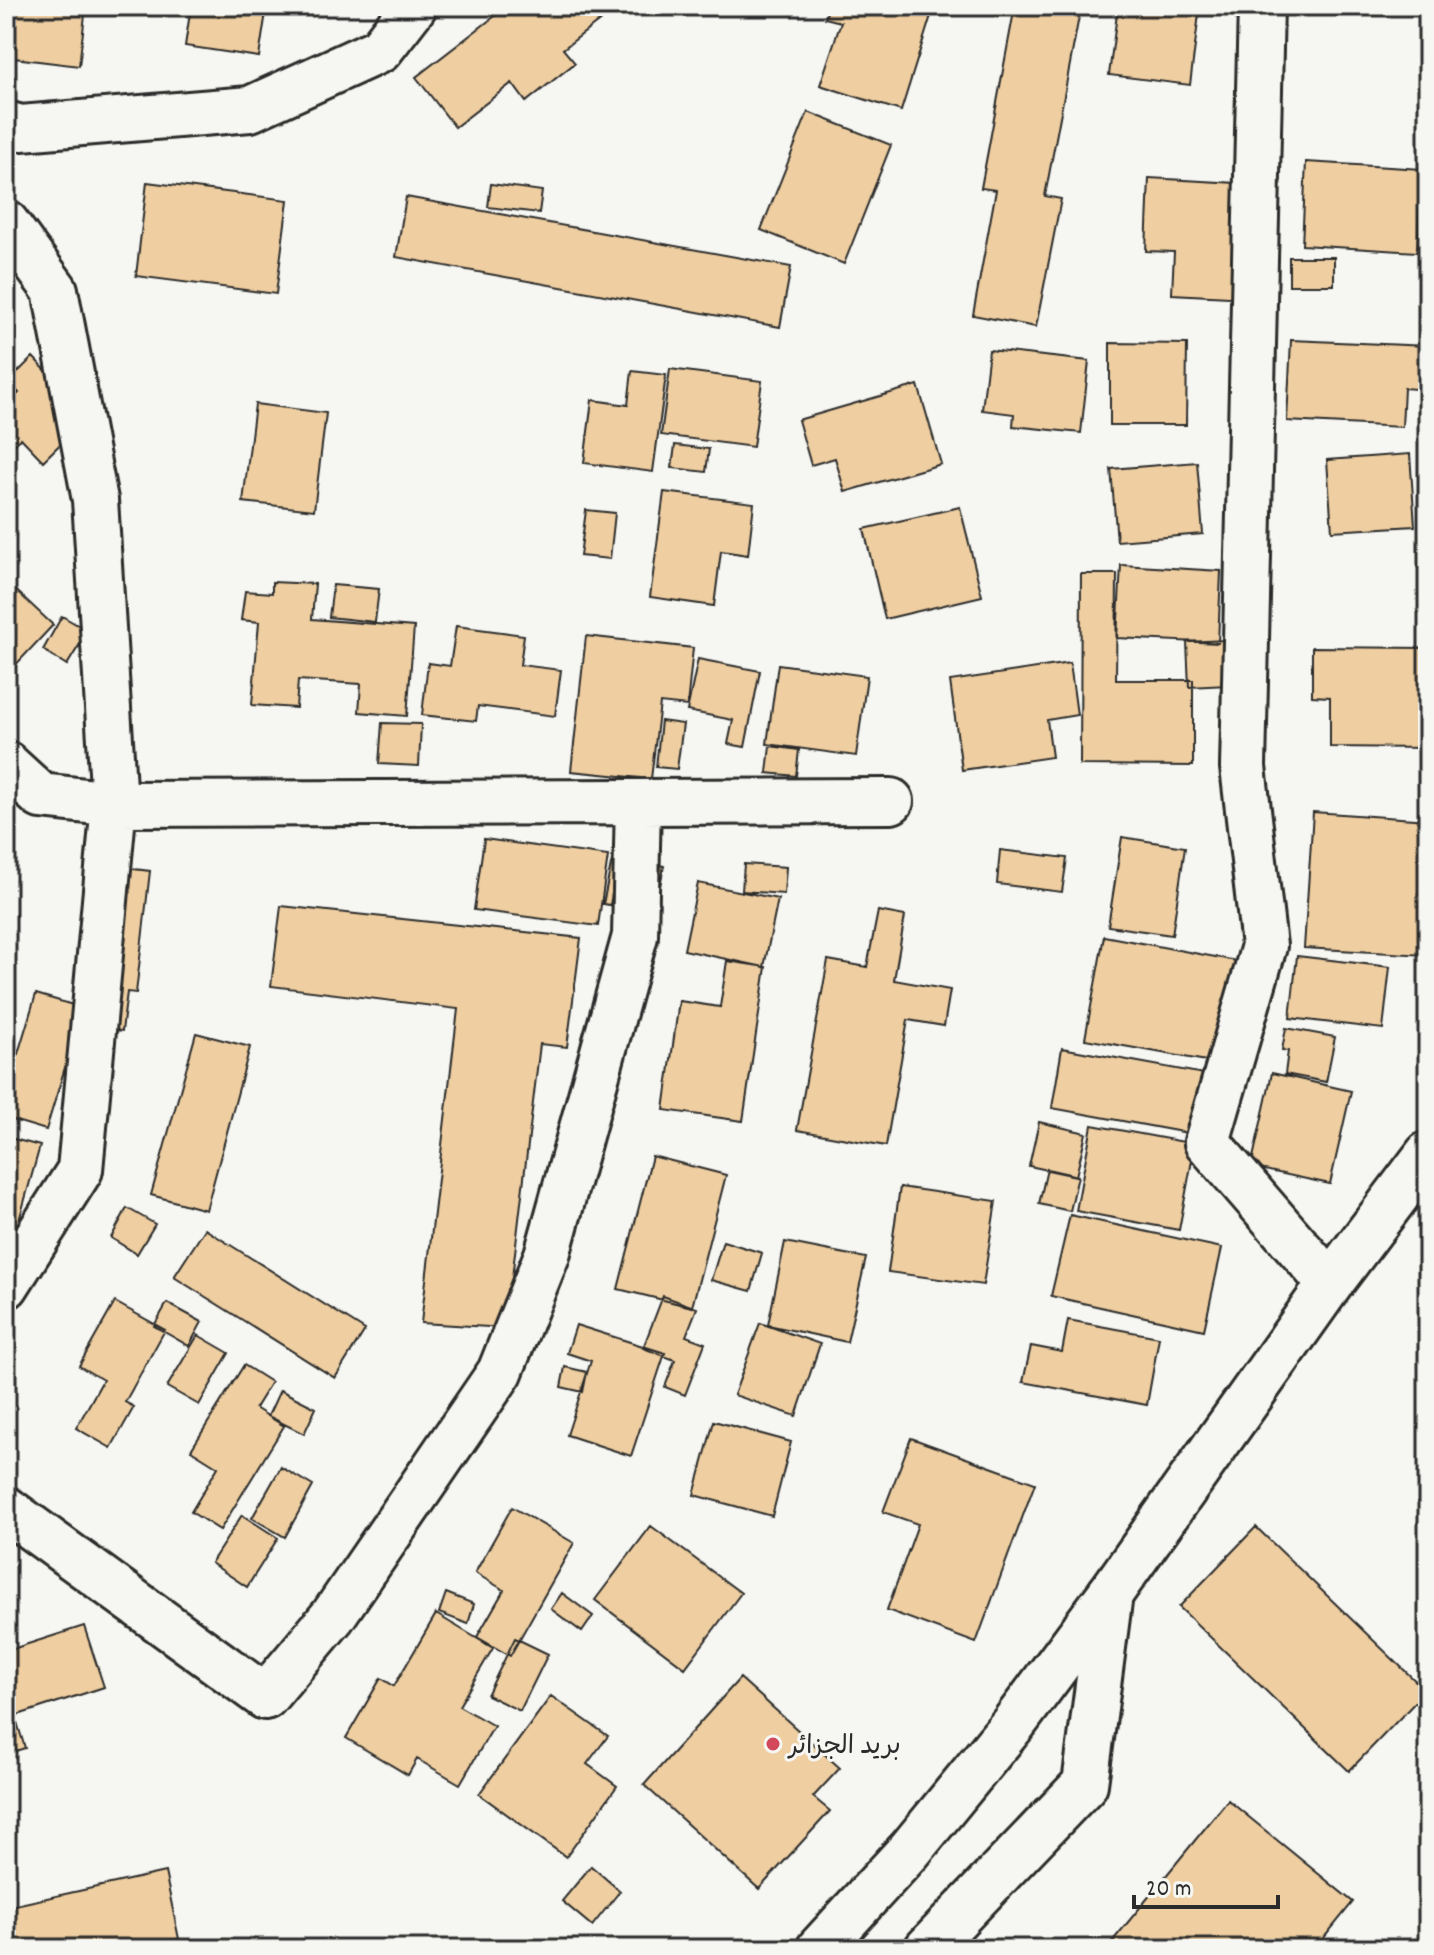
<svg xmlns="http://www.w3.org/2000/svg" width="1434" height="1955" viewBox="0 0 1434 1955" font-family="Dekko,'Playpen Sans Arabic',sans-serif">
	<style>
		.building { fill: #efcfa1; stroke: #2b2b2b; stroke-width: 2 }
		.lines { fill: none; stroke-linecap: round; stroke-linejoin: round }
		.street-casing { stroke: #2b2b2b; stroke-width: 50 }
		.secondary-casing { stroke: #2b2b2b; stroke-width: 50 }
		.street { stroke: #f6f6f2; stroke-width: 44 }
		.secondary { stroke: #f6f6f2; stroke-width: 44 }
		.poi-dot { fill: #d1495b; stroke: #f6f6f2; stroke-width: 3 }
		.labels { text-anchor: middle; stroke-width: 6; stroke-linejoin: round; paint-order: stroke }
		.poi-label { font-size: 26px; fill: #2b2b2b; stroke: #f6f6f2; text-anchor: start }
	</style>
	<rect width="100%" height="100%" fill="#f6f6f2"/>
	<filter id="ink" filterUnits="userSpaceOnUse"><feTurbulence type="fractalNoise" baseFrequency=".0125" numOctaves="2"/><feDisplacementMap in="SourceGraphic" scale="16" xChannelSelector="R" yChannelSelector="G"/><feConvolveMatrix kernelMatrix="1 2 1 2 8 2 1 2 1" color-interpolation-filters="sRGB"/></filter>
	<g filter="url(#ink)">
		<path class="building" d="M6,6H86L79,66L6,57Z
			M191,6H267L259,57L185,46Z
			M508,6H619L563,49L575,63L526,102L512,83L455,127L416,77Z
			M829,6H934L901,111L820,85L841,22L825,18Z
			M1015,6H1081L1045,196L1061,199L1036,327L973,315L996,190L981,188Z
			M1118,6H1200L1190,85L1109,75Z
			M808,112L891,145L844,264L761,230Z
			M1306,162L1422,169L1417,252L1302,245Z
			M1149,178L1254,184L1248,298L1172,294L1174,252L1146,251Z
			M147,182L288,200L276,294L136,276Z
			M491,184L542,191L539,213L488,207Z
			M406,197L791,267L780,327L396,257Z
			M1289,257H1334V285H1289Z
			M1291,340L1428,346V390L1404,388L1402,427L1287,421Z
			M1110,343L1187,344L1186,425H1110Z
			M989,350L1089,361L1081,433L1013,426L1014,414L982,410Z
			M33,357L89,416L43,461L21,438L6,453V405L19,393L8,382Z
			M670,369L762,381L753,447L661,435Z
			M632,371L666,375L653,472L584,463L592,400L628,405Z
			M918,385L941,464L845,492L835,458L811,465L798,420Z
			M255,404L326,413L314,510L243,502Z
			M675,445L709,449L706,472L672,468Z
			M1410,454L1415,526L1332,531L1327,460Z
			M1197,462L1203,534L1117,541L1111,469Z
			M664,492L754,503L748,555L721,551L714,606L650,597Z
			M960,507L982,596L885,619L864,529Z
			M586,510L615,513L610,559L580,556Z
			M1121,565L1221,571L1218,643L1117,638Z
			M1081,574H1117L1116,680H1193V766L1080,765Z
			M6,581L53,625L11,670L6,666Z
			M272,582L315,584L312,619L414,627L407,716L359,712L361,684L298,680L296,708L252,705L259,622L241,620L245,591L272,593Z
			M333,585L379,589L375,622L329,617Z
			M62,616L88,631L67,665L43,650Z
			M456,626L524,635L520,665L561,670L555,716L478,706L476,721L422,715L428,663L450,666Z
			M586,636L693,648L687,706L660,703L651,779L571,771Z
			M1245,639L1247,684L1189,687L1187,642Z
			M1312,647L1428,648V748L1330,747V697L1312,696Z
			M698,659L760,671L745,747L728,744L733,720L687,711Z
			M1070,663L1077,715L1047,720L1052,757L962,770L950,681Z
			M778,664L867,676L856,756L767,744Z
			M661,721L683,724L677,769L656,767Z
			M382,723L421,724L419,766L379,764Z
			M770,746L799,750L796,776L767,773Z
			M1313,812L1428,820L1426,955L1304,948Z
			M1122,837L1185,847L1172,935L1108,926Z
			M484,839L608,856L598,926L474,910Z
			M1000,850L1067,858L1062,892L997,884Z
			M613,855L664,866L659,891L614,882L610,905L603,904Z
			M91,864L150,871L136,993L127,992L122,1031L72,1025Z
			M744,864L786,867L784,894L742,891Z
			M698,883L778,899L764,967L684,950Z
			M281,906L581,938L567,1047L540,1044L506,1328L421,1323L458,1009L271,986Z
			M878,911L905,916L894,980L950,990L944,1026L908,1020L886,1146L797,1130L828,960L867,967Z
			M1104,936L1242,962L1223,1064L1085,1039Z
			M1297,956L1390,967L1383,1029L1290,1018Z
			M727,961L766,967L743,1121L664,1110L679,1001L720,1007Z
			M36,994L83,1008L46,1130L6,1118V1065L14,1067Z
			M1286,1028L1335,1037L1326,1082L1285,1074L1288,1051L1282,1050Z
			M196,1033L250,1047L206,1210L151,1195Z
			M1062,1048L1215,1076L1204,1136L1052,1108Z
			M1272,1073L1351,1091L1330,1184L1251,1167Z
			M1039,1122L1086,1133L1076,1176L1029,1166Z
			M1092,1125L1195,1144L1179,1230L1076,1211Z
			M6,1137L40,1146L11,1249L6,1248Z
			M652,1156L726,1175L692,1307L618,1289Z
			M1047,1169L1078,1176L1070,1211L1039,1204Z
			M900,1187L996,1201L983,1285L888,1272Z
			M127,1208L155,1224L137,1254L111,1238Z
			M1070,1215L1222,1248L1204,1330L1051,1296Z
			M205,1229L365,1330L335,1378L174,1277Z
			M723,1241L762,1253L751,1291L711,1280Z
			M785,1242L866,1258L847,1342L768,1325Z
			M663,1296L697,1308L686,1336L705,1343L685,1395L665,1387L675,1360L643,1348Z
			M115,1302L165,1330L125,1402L134,1407L111,1448L76,1428L103,1380L79,1366Z
			M167,1303L202,1322L189,1346L154,1326Z
			M1068,1320L1159,1337L1147,1405L1023,1382L1031,1346L1062,1352Z
			M760,1323L820,1344L796,1416L734,1395Z
			M576,1325L665,1353L631,1456L567,1435L591,1361L567,1353Z
			M198,1335L229,1353L199,1405L167,1387Z
			M244,1365L271,1382L255,1408L284,1426L220,1530L191,1512L218,1467L191,1450Z
			M565,1367L587,1372L583,1392L561,1387Z
			M280,1390L316,1408L304,1434L268,1416Z
			M714,1421L791,1442L772,1516L694,1495Z
			M911,1438L1035,1483L976,1643L887,1610L918,1524L883,1512Z
			M281,1467L313,1486L285,1537L252,1518Z
			M512,1507L574,1543L510,1656L477,1637L504,1590L475,1573Z
			M242,1515L278,1538L247,1587L211,1563Z
			M651,1526L741,1593L685,1668L595,1600Z
			M1256,1527L1426,1691L1349,1771L1179,1607Z
			M446,1593L474,1604L468,1624L439,1613Z
			M562,1593L593,1616L582,1632L551,1609Z
			M436,1614L493,1648L459,1706L494,1726L460,1784L417,1759L408,1775L346,1738L381,1678L394,1686Z
			M84,1626L104,1687L15,1716L25,1748L6,1754V1651Z
			M515,1638L548,1654L520,1711L487,1695Z
			M740,1678L840,1768L813,1797L830,1811L759,1889L644,1785Z
			M551,1696L608,1736L587,1764L617,1786L566,1857L479,1794Z
			M1228,1800L1353,1902L1315,1949H1106Z
			M591,1866L620,1891L592,1926L562,1901Z
			M165,1872L179,1939L136,1949H6V1907Z"/>
		<g class="lines">
			<defs>
				<path id="street" d="M1261,6L1243,767L1264,946L1207,1142L1330,1284
					M6,124L21,128L250,109L380,50L414,6
					M6,223L55,290L95,500L114,804L80,1170L6,1286
					M6,764L41,796L114,804L891,801
					M6,1509L265,1697L333,1616L500,1372L547,1255L635,936L638,802
					M927,1949L1085,1784L1110,1594"/>
				<path id="secondary" d="M819,1949L910,1850L1014,1723L1110,1594L1330,1284L1428,1154"/>
			</defs>
			<use href="#street" class="street-casing"/>
			<use href="#secondary" class="secondary-casing"/>
			<use href="#street" class="street"/>
			<use href="#secondary" class="secondary"/>
		</g>
	</g>
	<circle class="poi-dot" cx="773" cy="1744" r="8"/>
	<g class="labels">
		<g class="poi-label">
			<text x="789" y="1753">بريد الجزائر</text>
		</g>
	</g>
	<rect width="1434" height="1955" fill="none" stroke="#f6f6f2" stroke-width="32"/>
	<rect x="16" y="16" width="1402" height="1923" fill="none" stroke="#2b2b2b" stroke-width="3" filter="url(#ink)"/>
	<path d="M1134 1895v12h144v-12" fill="none" stroke="#2b2b2b" stroke-width="4"/>
	<text x="1146" y="1895" font-size="24" fill="#2b2b2b" stroke="#f6f6f2" stroke-width="6" paint-order="stroke">20 m</text>
</svg>
